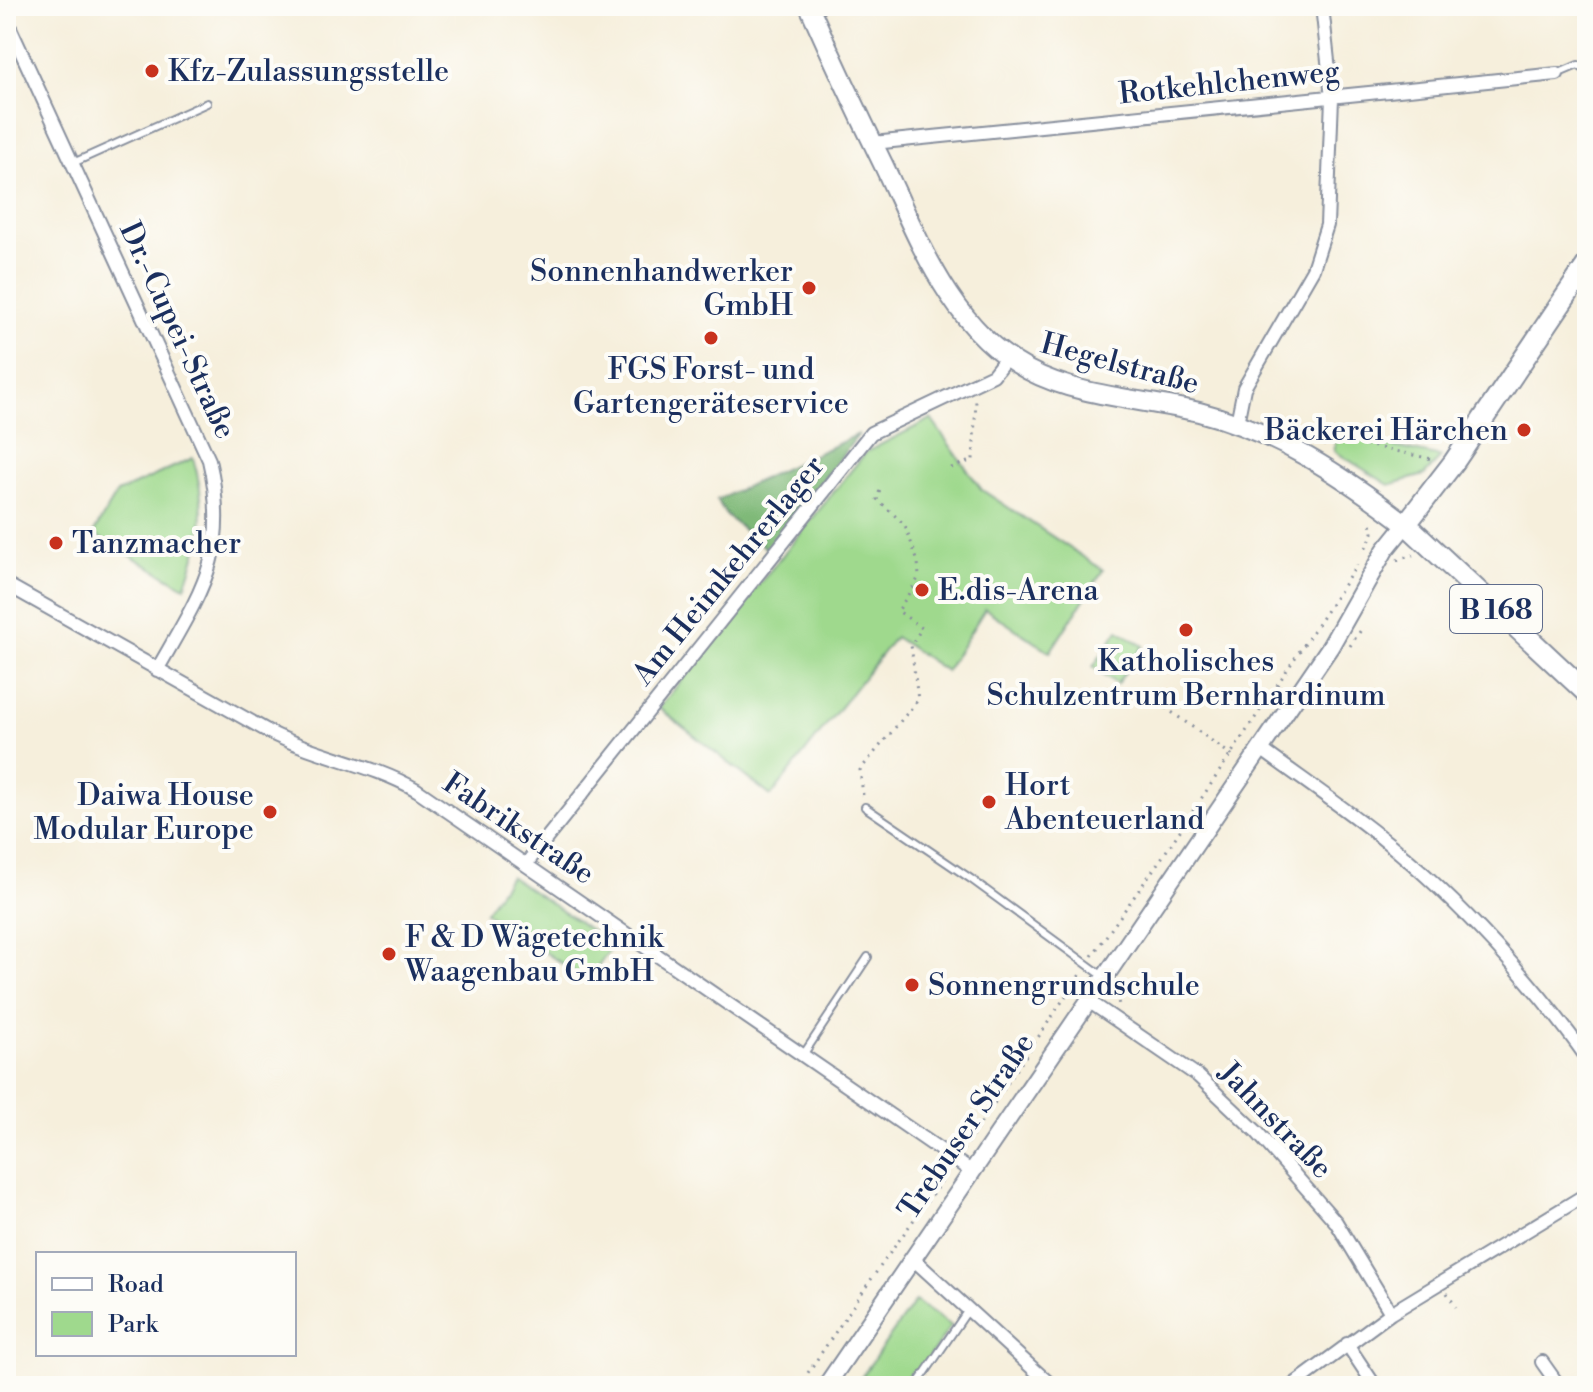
<svg xmlns="http://www.w3.org/2000/svg" width="1593" height="1392" viewBox="0 0 1593 1392" font-family="'Libre Bodoni',serif">
	<style>
		.green { fill: #9fd98d; stroke: #5d8476; stroke-width: 2 }
		.forest { fill: #7fb978; stroke: #4d746b; stroke-width: 2 }
		.lines { fill: none; stroke-linecap: round; stroke-linejoin: round }
		.service-casing { stroke: #888f9d; stroke-width: 10 }
		.minor-casing { stroke: #888f9d; stroke-width: 16 }
		.tertiary-casing { stroke: #888f9d; stroke-width: 20 }
		.secondary-casing { stroke: #888f9d; stroke-width: 22 }
		.primary-casing { stroke: #888f9d; stroke-width: 24 }
		.path { stroke: #888f9d; stroke-width: 3; stroke-dasharray: 2 6; stroke-linecap: butt }
		.service { stroke: #fff; stroke-width: 6 }
		.minor { stroke: #fff; stroke-width: 12 }
		.tertiary { stroke: #fff; stroke-width: 16 }
		.secondary { stroke: #fff; stroke-width: 18 }
		.primary { stroke: #fff; stroke-width: 20 }
		.poi-dot { fill: #c8321e; stroke: #fdfcf7; stroke-width: 3 }
		.labels { text-anchor: middle; stroke-width: 8; stroke-linejoin: round; paint-order: stroke }
		.shield { fill: #fdfcf7; stroke: #5f6c8c; stroke-width: 2 }
		.shield-label { font-size: 28px; font-weight: bold; fill: #1b2f5e }
		.poi-label { font-size: 30px; fill: #1b2f5e; stroke: #fdfcf7; text-anchor: start }
		.street-label { font-size: 30px; fill: #1b2f5e; stroke: #fdfcf7 }
	</style>
	<rect width="100%" height="100%" fill="#fdfcf7"/>
	<filter id="ink" filterUnits="userSpaceOnUse"><feTurbulence type="fractalNoise" baseFrequency=".0125" numOctaves="2"/><feDisplacementMap in="SourceGraphic" scale="16" xChannelSelector="R" yChannelSelector="G"/><feConvolveMatrix kernelMatrix="1 2 1 2 8 2 1 2 1" color-interpolation-filters="sRGB"/></filter>
	<filter id="wash" filterUnits="userSpaceOnUse"><feTurbulence type="fractalNoise" baseFrequency=".006" numOctaves="4" result="noise"/><feDisplacementMap in="SourceGraphic" scale="32" xChannelSelector="R" yChannelSelector="G"/><feGaussianBlur stdDeviation="1.8" result="paint"/><feColorMatrix in="noise" values="0 0 0 0 0 0 0 0 0 0 0 0 0 0 0 0 0 1.4 0 .05"/><feComposite in="paint" operator="in"/></filter>
	<g filter="url(#wash)">
		<rect width="100%" height="100%" fill="#f6efdc"/>
		<path class="green" d="M931,419L982,490L1103,570L1050,652L985,609L946,671L895,637L771,796L659,708L866,452Z
			M1337,434L1441,457L1424,475L1389,485L1334,451Z
			M193,458C208,509 203,537 185,587L93,534L117,493Z
			M1118,630L1143,646L1117,684L1093,667Z
			M510,876L613,945L588,981L485,912Z
			M915,1301L951,1326L909,1386H855Z"/>
		<path class="forest" d="M859,434L768,550L727,516L717,500Z"/>
	</g>
	<g filter="url(#ink)">
		<g class="lines">
			<defs>
				<path id="service" d="M1557,74L1578,65L1587,71
					M73,163L207,103
					M865,807L971,879L1103,976
					M803,1055L868,957
					M916,1386L968,1310"/>
				<path id="minor" d="M6,19L209,460C231,553 201,592 157,670
					M873,143L1557,74
					M1237,423L1244,388L1313,269L1327,225L1332,98L1322,6
					M6,584L273,734C320,757 372,764 417,790L971,1171
					M1261,749C1303,780 1348,810 1388,843C1457,899 1536,985 1587,1058
					M526,864L871,433L993,375L1007,357
					M1087,1000L1198,1076L1257,1132L1336,1222L1391,1313
					M912,1258L1052,1386
					M1347,1344L1375,1386
					M1542,1362L1559,1386
					M1292,1386L1391,1313L1587,1194"/>
				<path id="tertiary" d="M826,1386L1330,647L1385,550L1406,524"/>
				<path id="secondary" d="M809,6C833,60 858,113 884,166C919,240 951,329 1028,370C1078,397 1144,399 1199,412C1277,432 1342,475 1406,524"/>
				<path id="primary" d="M1587,265L1454,462L1406,524L1587,693"/>
			</defs>
			<use href="#service" class="service-casing"/>
			<use href="#minor" class="minor-casing"/>
			<use href="#tertiary" class="tertiary-casing"/>
			<use href="#secondary" class="secondary-casing"/>
			<use href="#primary" class="primary-casing"/>
			<path class="path" d="M1323,446L1329,437L1432,459
				M951,468L973,460L976,400
				M1366,548L1373,533L1371,522L1374,519
				M1397,560L1413,555
				M1350,646L1361,630V626
				M1159,703L1237,759
				M863,795L860,770L918,700L911,645L922,628L898,611L919,577L918,562L905,525L877,499L880,490
				M1092,956L1163,856L1357,565
				M1117,994L1119,1006
				M963,1150L1081,973
				M1447,1293L1456,1307
				M799,1386L870,1281L948,1172"/>
			<use href="#service" class="service"/>
			<use href="#minor" class="minor"/>
			<use href="#tertiary" class="tertiary"/>
			<use href="#secondary" class="secondary"/>
			<use href="#primary" class="primary"/>
		</g>
	</g>
	<g class="poi-dot">
		<circle cx="152" cy="71" r="8"/>
		<circle cx="809" cy="288" r="8"/>
		<circle cx="711" cy="338" r="8"/>
		<circle cx="1524" cy="430" r="8"/>
		<circle cx="56" cy="543" r="8"/>
		<circle cx="922" cy="590" r="8"/>
		<circle cx="1186" cy="630" r="8"/>
		<circle cx="989" cy="802" r="8"/>
		<circle cx="270" cy="812" r="8"/>
		<circle cx="389" cy="954" r="8"/>
		<circle cx="912" cy="985" r="8"/>
	</g>
	<g class="labels">
		<rect class="shield" x="1450" y="585" width="92" height="48" rx="6"/>
		<g class="shield-label">
			<text x="1496" y="619">B 168</text>
		</g>
		<g class="poi-label">
			<text x="168" y="81">Kfz-Zulassungsstelle</text>
			<text x="793" y="281" text-anchor="end">Sonnenhandwerker<tspan x="793" dy="34">GmbH</tspan></text>
			<text x="711" y="379" text-anchor="middle">FGS Forst- und<tspan x="711" dy="34">Gartengeräteservice</tspan></text>
			<text x="1508" y="440" text-anchor="end">Bäckerei Härchen</text>
			<text x="72" y="553">Tanzmacher</text>
			<text x="938" y="600">E.dis-Arena</text>
			<text x="1186" y="671" text-anchor="middle">Katholisches<tspan x="1186" dy="34">Schulzentrum Bernhardinum</tspan></text>
			<text x="1005" y="795">Hort<tspan x="1005" dy="34">Abenteuerland</tspan></text>
			<text x="254" y="805" text-anchor="end">Daiwa House<tspan x="254" dy="34">Modular Europe</tspan></text>
			<text x="405" y="947">F &amp; D Wägetechnik<tspan x="405" dy="34">Waagenbau GmbH</tspan></text>
			<text x="928" y="995">Sonnengrundschule</text>
		</g>
		<g class="street-label">
			<text transform="translate(1229 82) rotate(-6)" y="10">Rotkehlchenweg</text>
			<text transform="translate(178 330) rotate(65)" y="10">Dr.-Cupei-Straße</text>
			<text transform="translate(1120 363) rotate(15)" y="10">Hegelstraße</text>
			<text transform="translate(728 570) rotate(-51)" y="10">Am Heimkehrerlager</text>
			<text transform="translate(519 828) rotate(34)" y="10">Fabrikstraße</text>
			<text transform="translate(1276 1120) rotate(46)" y="10">Jahnstraße</text>
			<text transform="translate(966 1126) rotate(-56)" y="10">Trebuser Straße</text>
		</g>
	</g>
	<rect width="1593" height="1392" fill="none" stroke="#fdfcf7" stroke-width="32"/>
	<rect x="36" y="1252" width="260" height="104" fill="#fdfcf7" stroke="#a3aaba" stroke-width="2"/>
	<rect x="52" y="1278" width="40" height="12" fill="#ffffff" stroke="#a3aaba" stroke-width="2"/>
	<text x="108" y="1292" font-size="24" fill="#1b2f5e">Road</text>
	<rect x="52" y="1312" width="40" height="24" fill="#9fd98d" stroke="#a3aaba" stroke-width="2"/>
	<text x="108" y="1332" font-size="24" fill="#1b2f5e">Park</text>
</svg>
